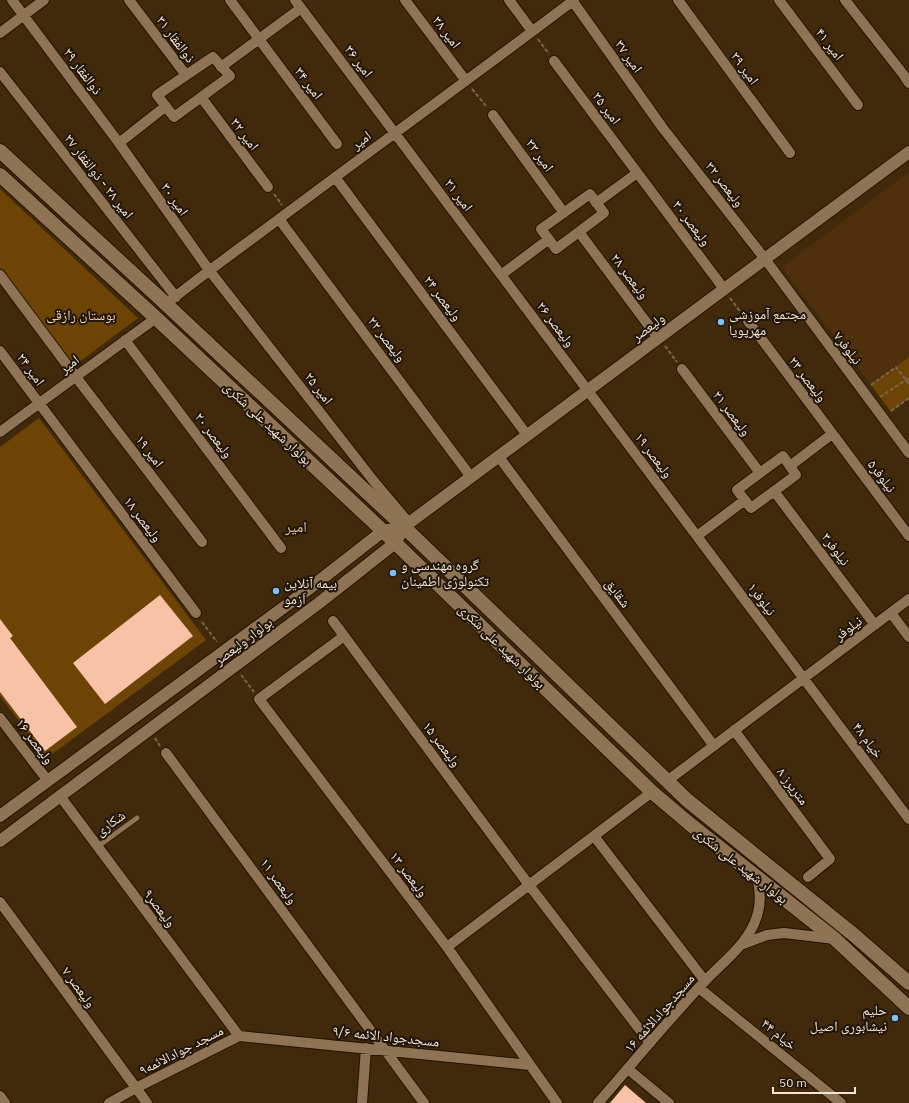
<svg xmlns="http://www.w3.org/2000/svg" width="909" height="1103" viewBox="0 0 909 1103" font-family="'IBM Plex Sans','Noto Naskh Arabic',sans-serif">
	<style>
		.built { fill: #4e300c }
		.green { fill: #6e4306 }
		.building { fill: #f8c2a7 }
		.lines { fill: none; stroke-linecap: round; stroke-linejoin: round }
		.service-casing { stroke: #241300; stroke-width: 6 }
		.minor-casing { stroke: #241300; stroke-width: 12 }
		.tertiary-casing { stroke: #241300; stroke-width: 14 }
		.secondary-casing { stroke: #241300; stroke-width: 16 }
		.path { stroke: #7a644b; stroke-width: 2; stroke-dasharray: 4 2; stroke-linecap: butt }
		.service { stroke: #8f7355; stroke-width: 5 }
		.minor { stroke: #8f7355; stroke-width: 10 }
		.tertiary { stroke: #8f7355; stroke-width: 12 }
		.secondary { stroke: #8f7355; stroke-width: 14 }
		.poi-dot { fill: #7ebef9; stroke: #201509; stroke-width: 1.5 }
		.labels { text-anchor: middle; stroke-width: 4; stroke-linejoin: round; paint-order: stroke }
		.street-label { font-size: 14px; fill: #f4e4d4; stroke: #201509 }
		.poi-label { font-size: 14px; fill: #f4e4d4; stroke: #201509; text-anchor: start }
		.park-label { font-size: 14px; fill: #f5d3b0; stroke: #201509 }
		.neighbourhood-label { font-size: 15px; fill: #dfc0a0; stroke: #201509 }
	</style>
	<rect width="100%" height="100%" fill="#41290c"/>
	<path class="built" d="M909,172V357L871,385L782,267Z"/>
	<path class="green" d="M0,189L138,318L74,366L0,268Z
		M909,357V398L891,412L871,385Z
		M39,418L206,640L47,758L0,696V447Z"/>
	<path class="building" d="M160,595L193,636L105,704L73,663Z
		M0,619L13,636L10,638L77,727L45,751L0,692Z
		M625,1085L646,1103H610Z"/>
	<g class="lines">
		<defs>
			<path id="service" d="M97,847L137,818"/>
			<path id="minor" d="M12,0L119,143L209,270L376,484L409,523
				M129,0L186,75
				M230,0L337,144
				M295,0L909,819
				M405,0L466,81
				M509,0L532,31
				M572,0L662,127L765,259L909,453
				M678,0L790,153
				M779,0L858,105
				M845,0L903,74L909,83
				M0,33L44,0
				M213,57L230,76L174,117L157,95Z
				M554,61L724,289
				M221,67L301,8
				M0,72L176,297
				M201,97L268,187
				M493,115L564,213
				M119,143L166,106
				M335,177L527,435
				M590,194L604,213L556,249L541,229Z
				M596,203L637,173
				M279,219L471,477
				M579,232L658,338
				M0,275L76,377L202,542
				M501,275L549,239
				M166,304C206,272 247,243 287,213C382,142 479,72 574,0
				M748,321L909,536
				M125,340L281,548
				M0,351L196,613
				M682,369L760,473
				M0,432L156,318
				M783,456L796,475L751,508L737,490Z
				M499,457L714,746
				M790,466L832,434
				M774,491L875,625
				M697,536L745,500
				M891,613L909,637
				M333,621L529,885L650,1043
				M344,636L259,699L447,947L557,1103
				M0,718L48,781
				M734,730L830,859L808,877
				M166,753L424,1103
				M667,781L909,599
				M60,796L239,1036
				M594,836L705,981
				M0,902L147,1103
				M743,944L767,935L784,933L835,939
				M447,947L652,792
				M699,988L841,1103
				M239,1036L530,1065
				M628,1069L669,1103
				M0,1096L5,1103
				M109,1103L136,1088L239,1036
				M362,1103L366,1048
				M598,1103C633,1063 668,1020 705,981C722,963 743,948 754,924C761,909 761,892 757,877"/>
			<path id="tertiary" d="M0,816L310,588L383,531L404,527
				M0,841L319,603L395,543L404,527L409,523L909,152"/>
			<path id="secondary" d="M0,151L166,304L404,527L687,800L854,935L909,983
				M0,175L156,318L383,531L652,792L691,825L835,939L909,1008"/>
		</defs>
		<use href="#service" class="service-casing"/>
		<use href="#minor" class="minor-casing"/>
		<use href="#tertiary" class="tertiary-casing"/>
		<use href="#secondary" class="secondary-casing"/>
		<path class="path" d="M538,39L549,54
			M472,89L487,107
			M274,194L282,205
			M730,298L742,314
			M665,346L677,362
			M871,385L896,367L909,384
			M880,397L909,378
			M891,411L909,398
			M202,622L217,642
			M241,675L254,692
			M155,738L160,746"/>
		<use href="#service" class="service"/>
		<use href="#minor" class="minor"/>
		<use href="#tertiary" class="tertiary"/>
		<use href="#secondary" class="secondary"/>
	</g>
	<g class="poi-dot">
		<circle cx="721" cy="322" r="4"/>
		<circle cx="393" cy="573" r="4"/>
		<circle cx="276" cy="591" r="4"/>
		<circle cx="895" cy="1018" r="4"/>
	</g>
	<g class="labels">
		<g class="street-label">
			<text transform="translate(447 32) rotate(53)" y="5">امیر ۳۸</text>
			<text transform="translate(176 39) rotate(53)" y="5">ذوالفقار ۳۱</text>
			<text transform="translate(830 44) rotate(53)" y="5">امیر ۴۱</text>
			<text transform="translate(629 56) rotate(55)" y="5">امیر ۳۷</text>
			<text transform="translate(359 61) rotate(53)" y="5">امیر ۳۶</text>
			<text transform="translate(745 68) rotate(54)" y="5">امیر ۳۹</text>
			<text transform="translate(83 71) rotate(53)" y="5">ذوالفقار ۲۹</text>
			<text transform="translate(309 83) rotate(53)" y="5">امیر ۳۴</text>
			<text transform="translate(607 108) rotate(53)" y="5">امیر ۳۵</text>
			<text transform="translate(245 134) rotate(53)" y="5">امیر ۳۲</text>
			<text transform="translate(361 140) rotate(-37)" y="5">امیر</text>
			<text transform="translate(540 155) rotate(54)" y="5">امیر ۳۳</text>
			<text transform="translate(99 176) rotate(52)" y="5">امیر ۲۸ - ذوالفقار ۲۷</text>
			<text transform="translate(725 184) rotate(52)" y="5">ولیعصر ۳۲</text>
			<text transform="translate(459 195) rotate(53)" y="5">امیر ۳۱</text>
			<text transform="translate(175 199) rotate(55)" y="5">امیر ۳۰</text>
			<text transform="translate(692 223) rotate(53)" y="5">ولیعصر ۳۰</text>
			<text transform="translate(630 276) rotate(53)" y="5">ولیعصر ۲۸</text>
			<text transform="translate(443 298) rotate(53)" y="5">ولیعصر ۲۴</text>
			<text transform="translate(556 324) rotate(53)" y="5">ولیعصر ۲۶</text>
			<text transform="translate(648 327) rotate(-37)" y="5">ولیعصر</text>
			<text transform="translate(387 339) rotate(53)" y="5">ولیعصر ۲۲</text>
			<text transform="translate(848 348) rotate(53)" y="5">نیلوفر۷</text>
			<text transform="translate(69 364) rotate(-37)" y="5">امیر</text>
			<text transform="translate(31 369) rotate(54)" y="5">امیر ۲۴</text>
			<text transform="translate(808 379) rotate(53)" y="5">ولیعصر ۲۳</text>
			<text transform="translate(319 388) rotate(52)" y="5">امیر ۲۵</text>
			<text transform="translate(732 413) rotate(53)" y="5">ولیعصر ۲۱</text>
			<text transform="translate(268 423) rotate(43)" y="5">بولوار شهید علی شکری</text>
			<text transform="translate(214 435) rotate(53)" y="5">ولیعصر ۲۰</text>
			<text transform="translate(150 451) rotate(53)" y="5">امیر ۱۹</text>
			<text transform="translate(654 455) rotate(53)" y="5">ولیعصر ۱۹</text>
			<text transform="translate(882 476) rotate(53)" y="5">نیلوفر۵</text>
			<text transform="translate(143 519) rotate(53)" y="5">ولیعصر ۱۸</text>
			<text transform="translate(836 549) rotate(53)" y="5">نیلوفر۳</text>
			<text transform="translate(618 593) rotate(53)" y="5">شقایق</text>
			<text transform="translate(762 599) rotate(53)" y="5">نیلوفر۱</text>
			<text transform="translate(848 628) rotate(-37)" y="5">نیلوفر</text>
			<text transform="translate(243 641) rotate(-37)" y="5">بولوار ولیعصر</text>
			<text transform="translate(502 646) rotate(44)" y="5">بولوار شهید علی شکری</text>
			<text transform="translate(868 740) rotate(53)" y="5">خیام ۴۸</text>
			<text transform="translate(35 741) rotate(53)" y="5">ولیعصر ۱۶</text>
			<text transform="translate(442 744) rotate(53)" y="5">ولیعصر ۱۵</text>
			<text transform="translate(793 786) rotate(53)" y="5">۸ متریرز</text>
			<text transform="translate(110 823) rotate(-36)" y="5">شکاری</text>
			<text transform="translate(741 865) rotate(38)" y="5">بولوار شهید علی شکری</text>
			<text transform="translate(409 874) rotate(53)" y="5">ولیعصر ۱۳</text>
			<text transform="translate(279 881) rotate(54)" y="5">ولیعصر ۱۱</text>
			<text transform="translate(160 908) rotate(53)" y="5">ولیعصر۹</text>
			<text transform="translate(79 987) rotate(54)" y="5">ولیعصر ۷</text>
			<text transform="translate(659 1013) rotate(-49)" y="5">مسجدجوادالائمه ۱۶</text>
			<text transform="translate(779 1034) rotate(39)" y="5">خیام ۴۴</text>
			<text transform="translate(386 1036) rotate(6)" y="5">مسجدجواد الائمه ۹/۶</text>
			<text transform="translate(181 1050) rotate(-27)" y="5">مسجد جوادالائمه۹</text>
		</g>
		<g class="poi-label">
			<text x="729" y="319">مجتمع آموزشی<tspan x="729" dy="16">مهرپویا</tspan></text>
			<text x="401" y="570">گروه مهندسی و<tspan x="401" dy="16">تکنولوژی اطمینان</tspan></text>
			<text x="284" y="588">بیمه آنلاین<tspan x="284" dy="16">اَزمو</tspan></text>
			<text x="887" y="1015" text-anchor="end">حلیم<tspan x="887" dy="16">نیشابوری اصیل</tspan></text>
		</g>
		<g class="park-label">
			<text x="81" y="320">بوستان رازقی</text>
		</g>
		<g class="neighbourhood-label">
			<text x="296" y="532">امیر</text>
		</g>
	</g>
	<path d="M773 1087v6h82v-6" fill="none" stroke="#f4e4d4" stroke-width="2"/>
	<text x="779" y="1087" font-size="12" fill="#f4e4d4" stroke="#201509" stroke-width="3" paint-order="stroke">50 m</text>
</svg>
